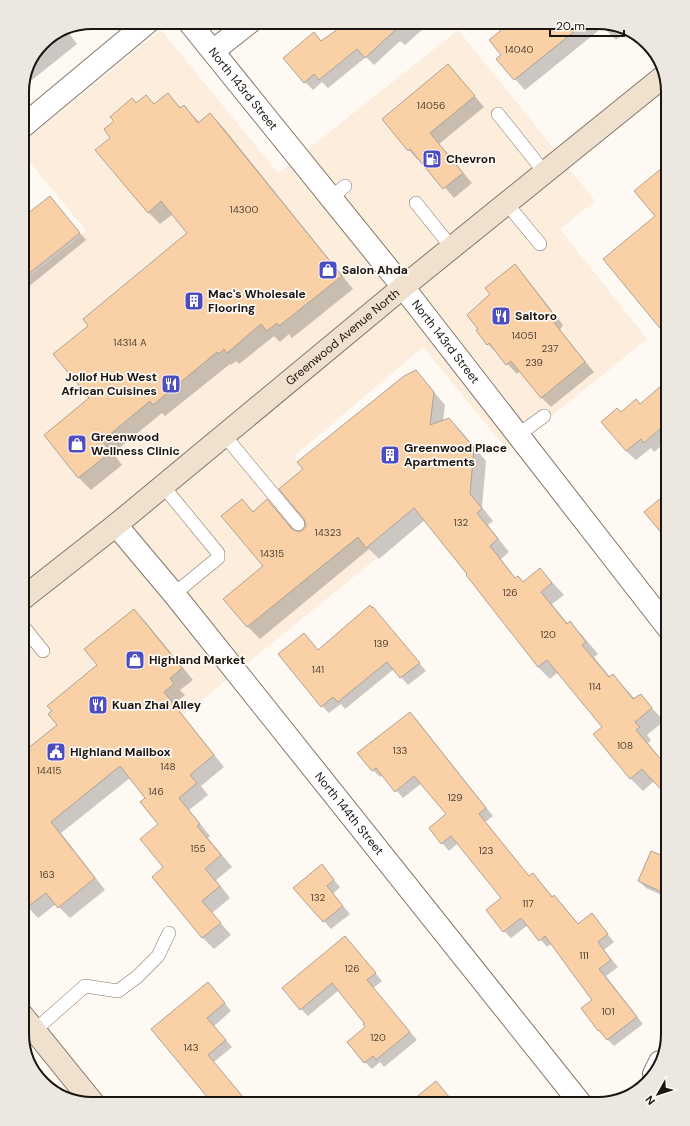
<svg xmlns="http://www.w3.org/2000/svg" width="690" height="1126" viewBox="0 0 690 1126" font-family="'DM Sans',sans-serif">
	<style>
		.built { fill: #fceddd }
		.green { fill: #f9e5d1 }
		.shadow { fill: #0003 }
		.building { fill: #fad1a7; stroke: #afa295 }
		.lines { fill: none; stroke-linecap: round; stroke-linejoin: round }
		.lane-casing { stroke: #83776a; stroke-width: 14 }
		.street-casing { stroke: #83776a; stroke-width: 24 }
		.secondary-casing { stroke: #83776a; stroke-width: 24 }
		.lane { stroke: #fff; stroke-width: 13 }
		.street { stroke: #fff; stroke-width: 22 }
		.secondary { stroke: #f0e0ce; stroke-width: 22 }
		.labels { text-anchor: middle; stroke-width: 3.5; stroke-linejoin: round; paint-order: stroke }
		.number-label { font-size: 10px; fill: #524436 }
		.street-label { font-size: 12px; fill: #1a1511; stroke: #fff9f4 }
		.poi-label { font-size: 12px; font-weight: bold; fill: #1a1511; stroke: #fff9f4; text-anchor: start }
		.rim { fill: none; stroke: #1a1511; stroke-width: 2 }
	</style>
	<rect width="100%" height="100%" fill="#fff9f4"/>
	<path class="built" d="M161,30L278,173L458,30L534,124L595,201L560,229L647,339L508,451L423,347L294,456L377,558L22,846V338L26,335L22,331V283L86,231L22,152V143Z"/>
	<path class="green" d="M27,1053L60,1095L53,1092L29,1065Z"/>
	<path class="shadow" d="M350,22H431L405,45L400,41L374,65L366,57L328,88L322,82L313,90L305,82L314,34L322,42Z
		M513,22H603L628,31L616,40L603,27L525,90L515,79L502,55Z
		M65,28L77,44L22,88L43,42Z
		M448,65L484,107L439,144L472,183L454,198L420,159L418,160L409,150Z
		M168,94L181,108L184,106L200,123L210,114L222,126L353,289L292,338L289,334L280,342L274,336L239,364L236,361L231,365L230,364L165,416L162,413L113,453L122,465L91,490L79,478L45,435L91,398L89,326L189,233L173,214L160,224L148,212L112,138L137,104L155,105Z
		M50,197L86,240L22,292V220Z
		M515,265L524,275L563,325L560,330L594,372L551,407L541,397L520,371L517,374L488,344L477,330L479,329L491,294Z
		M416,371L445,405L443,421L449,419L461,431L486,461L482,507L493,521L488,525L509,552L501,559L516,579L523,583L540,569L564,595L552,604L568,624L570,623L582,635L598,654L594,657L610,677L613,675L635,699L640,695L664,721L647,735L651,740L648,743L665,764L668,761V796L654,781L643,791L631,779L594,734L603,727L558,672L550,679L538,667L425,520L379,559L369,549L260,639L248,627L225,599L264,566L242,501L253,512L267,501L295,531L299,533L303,531Z
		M668,381V440L654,452L651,448L636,460L626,451L621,413L640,405Z
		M373,608L426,671L408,685L394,669L345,709L341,704L329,713L322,706L304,634L318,650Z
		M134,610L145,621L193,680L180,690L185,695L174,704L224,767L201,786L208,795L189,810L210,836L208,838L232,867L216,880L230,898L212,913L231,935L214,949L203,938L153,877L165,868L160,824L147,798L130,778L61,833L105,890L70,918L56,904L38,918L22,901L59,725Z
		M410,713L417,720L493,816L485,822L529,877L533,874L553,897L554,896L561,903L579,925L592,915L614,942L604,950L618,967L606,976L643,1024L614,1046L598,1030L594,1000L552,943L547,947L528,925L511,938L504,931L503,898L458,843L449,851L430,829L448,815L422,783L403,798L383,775L380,777L373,770Z
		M668,859V898L646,888L639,881Z
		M322,866L340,887L333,894L350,914L331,929L295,888Z
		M345,937L382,981L373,988L417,1040L384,1067L380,1062L372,1069L365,1062L366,1023L339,990L308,1016L301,1009Z
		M215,991L231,1011L214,1026L232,1047L214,1062L249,1104H214L152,1029Z
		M280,1096L287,1104H271Z
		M498,1097L505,1104H489Z"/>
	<path class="building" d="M348,22H404L365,58L357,49L319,80L314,74L304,83L283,58L314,32L321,41Z
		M511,22H586L514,80L496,59L501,55L489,40Z
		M448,64L475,96L430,133L463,173L443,189L410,149L408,151L382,119Z
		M168,93L180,108L184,105L198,123L210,113L342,276L279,326L277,323L267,331L261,324L227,353L224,349L219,354L217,352L153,405L150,401L102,441L111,452L78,478L44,435L89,398L53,354L88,326L83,319L187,233L161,201L148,213L95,150L110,138L104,129L114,121L110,117L132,98L136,103L146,95L154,104Z
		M668,163V338L603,259L655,216L634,191Z
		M50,196L80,233L22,279V218Z
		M515,264L554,315L552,320L585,362L541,398L511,361L506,365L489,343L487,345L476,330L478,329L467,315L490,294L485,288Z
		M416,370L434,392L430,425L449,418L474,448L470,494L482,508L477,513L498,539L490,546L515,578L518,576L523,582L540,568L552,583L541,592L567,624L570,621L586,642L582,645L609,677L613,674L633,699L641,694L652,708L635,722L640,727L636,730L668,768V797L642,769L630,779L593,734L602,727L547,660L538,667L466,575L467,574L414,508L366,548L358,537L247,627L223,599L263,566L221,516L242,499L253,512L267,499L292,529L299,532L303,530L306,526L304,519L279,489L303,469L297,462L404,376Z
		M668,380V422L644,443L641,439L626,451L601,422L617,408L621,412L636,399L640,404Z
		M668,492V541L644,512Z
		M370,605L372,608L373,607L420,663L400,678L387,662L338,702L333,697L321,707L278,654L304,633L318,650Z
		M134,609L182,668L170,678L174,684L164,692L214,755L190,775L197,783L179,798L200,824L197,826L221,855L205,869L220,886L202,901L221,923L202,938L152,877L163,867L140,839L158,824L140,802L145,798L120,766L51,822L95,878L58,908L46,893L22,911V753L57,725L48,714L52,711L47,706L97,665L84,649Z
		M410,712L486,808L479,814L529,876L533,873L552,897L554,895L578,924L592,913L608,934L598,942L611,960L599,969L637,1017L607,1040L599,1030L598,1031L581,1008L592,1000L545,936L539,941L521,918L503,932L486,910L501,898L451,836L441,844L429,828L446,814L414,776L395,792L376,768L372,771L357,753Z
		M651,851L668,858V895L638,881Z
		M322,864L334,880L327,886L343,906L323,922L293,888Z
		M345,936L376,973L367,980L410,1032L376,1060L373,1056L364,1063L347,1042L365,1027L363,1024L364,1023L332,983L300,1010L282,988Z
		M208,982L225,1003L207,1018L226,1040L208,1055L249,1104H213L151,1029Z
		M436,1081L455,1104H408Z"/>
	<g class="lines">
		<defs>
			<path id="lane" d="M498,114L545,173
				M331,198L345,186
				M416,203L452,248
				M507,204L540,244
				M224,435L298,524
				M518,435L544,416
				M163,486L218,553V558L174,594
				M22,625L43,651
				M35,1030L85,986L118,991L137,977L158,956L169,933"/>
			<g id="street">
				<path id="s1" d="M189,22L403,287L668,628"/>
				<path d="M213,51L250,22"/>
				<path d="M22,127L148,22"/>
				<path id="s2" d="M116,525L174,594L581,1104"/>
				<path d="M654,1074L660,1062"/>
			</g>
			<g id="secondary">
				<path id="s3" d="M22,599L116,525L403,287L664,76"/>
				<path d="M22,1015L94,1104"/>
			</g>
		</defs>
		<use href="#lane" class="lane-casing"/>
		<use href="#street" class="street-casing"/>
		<use href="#secondary" class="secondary-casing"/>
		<use href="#lane" class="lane"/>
		<use href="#street" class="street"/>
		<use href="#secondary" class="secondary"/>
	</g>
	<defs>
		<symbol id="fuel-square" viewBox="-11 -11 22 22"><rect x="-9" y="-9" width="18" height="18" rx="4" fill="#4d4dc3" stroke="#fff9f4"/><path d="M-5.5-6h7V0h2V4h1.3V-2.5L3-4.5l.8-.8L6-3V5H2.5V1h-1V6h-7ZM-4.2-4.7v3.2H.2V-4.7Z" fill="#fff"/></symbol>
		<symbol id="shop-square" viewBox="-11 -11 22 22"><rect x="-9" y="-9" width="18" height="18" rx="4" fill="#4d4dc3" stroke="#fff9f4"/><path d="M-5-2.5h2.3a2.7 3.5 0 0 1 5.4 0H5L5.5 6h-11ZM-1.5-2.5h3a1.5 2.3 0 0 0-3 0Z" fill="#fff"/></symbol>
		<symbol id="building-square" viewBox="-11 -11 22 22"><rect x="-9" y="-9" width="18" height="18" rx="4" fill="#4d4dc3" stroke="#fff9f4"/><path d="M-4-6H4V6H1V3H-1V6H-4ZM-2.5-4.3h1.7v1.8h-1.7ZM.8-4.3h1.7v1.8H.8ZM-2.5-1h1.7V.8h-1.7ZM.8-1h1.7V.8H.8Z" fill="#fff"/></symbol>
		<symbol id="restaurant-square" viewBox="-11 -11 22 22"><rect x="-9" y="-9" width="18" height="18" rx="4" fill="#4d4dc3" stroke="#fff9f4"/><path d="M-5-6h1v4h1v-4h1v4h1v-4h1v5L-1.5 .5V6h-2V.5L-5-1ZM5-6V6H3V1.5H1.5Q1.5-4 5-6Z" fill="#fff"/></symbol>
		<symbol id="civic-square" viewBox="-11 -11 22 22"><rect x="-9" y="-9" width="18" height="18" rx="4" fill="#4d4dc3" stroke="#fff9f4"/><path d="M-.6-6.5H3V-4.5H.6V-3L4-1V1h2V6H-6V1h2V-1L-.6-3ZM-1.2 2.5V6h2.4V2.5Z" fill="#fff"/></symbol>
	</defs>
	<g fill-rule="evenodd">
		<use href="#fuel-square" x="421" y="148" width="22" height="22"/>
		<use href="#shop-square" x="317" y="259" width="22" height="22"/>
		<use href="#building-square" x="183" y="290" width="22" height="22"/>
		<use href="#restaurant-square" x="490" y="305" width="22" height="22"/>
		<use href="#restaurant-square" x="160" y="373" width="22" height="22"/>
		<use href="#shop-square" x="66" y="433" width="22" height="22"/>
		<use href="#building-square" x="379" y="444" width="22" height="22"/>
		<use href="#shop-square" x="124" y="649" width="22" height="22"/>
		<use href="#restaurant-square" x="87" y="694" width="22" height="22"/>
		<use href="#civic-square" x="45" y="741" width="22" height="22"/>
	</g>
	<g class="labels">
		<g class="number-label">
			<text x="519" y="53">14040</text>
			<text x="431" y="109">14056</text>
			<text x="244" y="213">14300</text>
			<text x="524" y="339">14051</text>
			<text x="130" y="346">14314 A</text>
			<text x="550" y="352">237</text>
			<text x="534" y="366">239</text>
			<text x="461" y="526">132</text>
			<text x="328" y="536">14323</text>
			<text x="272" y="557">14315</text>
			<text x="510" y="596">126</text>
			<text x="548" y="638">120</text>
			<text x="381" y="647">139</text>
			<text x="318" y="673">141</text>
			<text x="595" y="690">114</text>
			<text x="625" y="749">108</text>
			<text x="400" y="754">133</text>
			<text x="168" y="770">148</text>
			<text x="49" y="774">14415</text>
			<text x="156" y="795">146</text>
			<text x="455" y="801">129</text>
			<text x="198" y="852">155</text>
			<text x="486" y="854">123</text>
			<text x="47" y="878">163</text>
			<text x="318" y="901">132</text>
			<text x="528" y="907">117</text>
			<text x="584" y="959">111</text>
			<text x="352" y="972">126</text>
			<text x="608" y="1015">101</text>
			<text x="378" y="1041">120</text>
			<text x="191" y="1051">143</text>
		</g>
		<g class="street-label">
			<text dy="4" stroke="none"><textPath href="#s1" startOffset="86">North 143rd Street</textPath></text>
			<text dy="4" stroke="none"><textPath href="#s3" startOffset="414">Greenwood Avenue North</textPath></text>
			<text dy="4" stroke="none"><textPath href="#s1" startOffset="410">North 143rd Street</textPath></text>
			<text dy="4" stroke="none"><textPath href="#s2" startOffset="371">North 144th Street</textPath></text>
		</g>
		<g class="poi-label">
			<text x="446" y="163">Chevron</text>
			<text x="342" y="274">Salon Ahda</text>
			<text x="208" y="298">Mac's Wholesale<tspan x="208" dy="14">Flooring</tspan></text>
			<text x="515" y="320">Saltoro</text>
			<text x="157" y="381" text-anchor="end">Jollof Hub West<tspan x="157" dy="14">African Cuisines</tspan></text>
			<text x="91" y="441">Greenwood<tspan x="91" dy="14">Wellness Clinic</tspan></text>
			<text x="404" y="452">Greenwood Place<tspan x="404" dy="14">Apartments</tspan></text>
			<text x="149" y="664">Highland Market</text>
			<text x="112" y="709">Kuan Zhai Alley</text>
			<text x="70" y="756">Highland Mailbox</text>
		</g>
	</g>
	<path d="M0 0H690V1126H0ZM92 29H598A63 63 0 0 1 661 92V1034A63 63 0 0 1 598 1097H92A63 63 0 0 1 29 1034V92A63 63 0 0 1 92 29Z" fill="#ede7e2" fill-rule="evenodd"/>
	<path class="rim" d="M92 29H598A63 63 0 0 1 661 92V1034A63 63 0 0 1 598 1097H92A63 63 0 0 1 29 1034V92A63 63 0 0 1 92 29Z"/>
	<g transform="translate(658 1094) rotate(231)" stroke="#fff9f4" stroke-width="3" paint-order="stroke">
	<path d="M0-3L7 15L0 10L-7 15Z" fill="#1a1511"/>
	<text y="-6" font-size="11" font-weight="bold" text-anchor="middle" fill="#1a1511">N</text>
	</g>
	<path d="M550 30v6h74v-6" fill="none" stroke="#1a1511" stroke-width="2"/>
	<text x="556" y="30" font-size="12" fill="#1a1511" stroke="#fff9f4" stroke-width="3" paint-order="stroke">20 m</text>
</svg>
